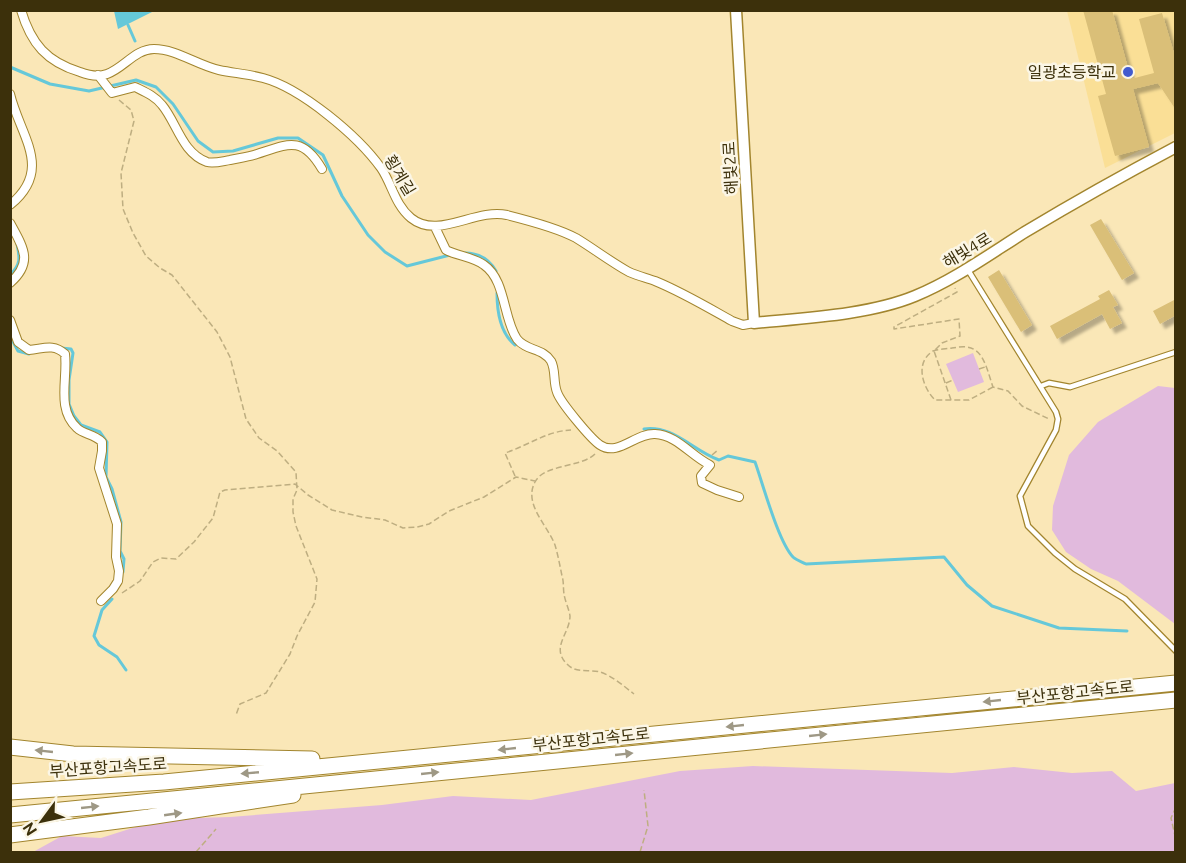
<svg xmlns="http://www.w3.org/2000/svg" width="1186" height="863" viewBox="0 0 1186 863" font-family="Ubuntu,'Noto Sans KR',sans-serif">
	<style>
		.built { fill: #fadf96 }
		.green { fill: #e1badd }
		.water { fill: #65c8d9 }
		.lines { fill: none; stroke-linecap: round; stroke-linejoin: round }
		.stream { stroke: #65c8d9; stroke-width: 3 }
		.building { fill: #dabf78; filter: url(#shadow) }
		.service-casing { stroke: #a2852e; stroke-width: 7 }
		.minor-casing { stroke: #a2852e; stroke-width: 10 }
		.tertiary-casing { stroke: #a2852e; stroke-width: 13 }
		.motorway-casing { stroke: #a2852e; stroke-width: 17 }
		.path { stroke: #beae81; stroke-width: 1.5; stroke-dasharray: 6 3; stroke-linecap: butt }
		.service { stroke: #fff; stroke-width: 4.5 }
		.minor { stroke: #fff; stroke-width: 8 }
		.tertiary { stroke: #fff; stroke-width: 10 }
		.motorway { stroke: #fff; stroke-width: 15 }
		.oneway { fill: #9e9885 }
		.poi-dot { fill: #425bce; stroke: #fbf6e6; stroke-width: 2 }
		.labels { text-anchor: middle; stroke-width: 5; stroke-linejoin: round; paint-order: stroke }
		.poi-label { font-size: 16px; fill: #3c300b; stroke: #fbf6e6; text-anchor: end }
		.street-label { font-size: 16px; fill: #3c300b; stroke: #fbf6e6 }
	</style>
	<defs>
		<filter id="shadow"><feDropShadow dx="5" dy="5" stdDeviation="1.5" flood-color="#0004"/></filter>
	</defs>
	<rect width="100%" height="100%" fill="#fae7b7"/>
	<path class="built" d="M1067,11H1175V133L1105,168Z"/>
	<path class="green" d="M973,353L984,382L958,392L946,364Z
		M1158,386L1175,388V624L1118,581L1091,569L1066,552L1052,530L1053,506L1069,455L1098,422Z
		M753,766L952,773L1014,767L1072,773L1112,771L1136,791L1175,783V852H33L62,836L101,838L161,819L230,817L382,805L453,796L531,800L680,771Z"/>
	<path class="water" d="M114,11V10L154,11L118,29Z"/>
	<g class="lines">
		<path class="stream" d="M128,25L135,41
			M10,67L50,84L89,91L136,80L156,87L173,104L198,141L213,152L233,151L278,138H298L323,155L342,196L368,235L385,252L407,266L450,255
			M465,253C480,253 489,259 496,271
			M10,275C21,264 20,258 17,244
			M497,293C497,312 500,333 515,345
			M10,336L18,351L29,354
			M61,348L71,349L73,353L69,380V404L74,416L81,425L100,432L107,442L106,477L112,489L121,522L120,551L124,559L123,572
			M644,429C674,425 693,451 719,460L728,456L755,462C763,484 778,541 793,557C796,560 802,562 806,564L944,557L967,585L992,606L1059,628L1127,631
			M112,599L102,610L94,636L99,645L117,657L126,670"/>
	</g>
	<path class="building" d="M1083,10H1112L1131,79L1154,73L1139,19L1162,13L1176,60V110L1158,83L1133,89L1149,147L1115,156L1098,96L1106,94Z
		M1101,219L1134,273L1122,280L1090,225Z
		M999,270L1032,325L1021,332L988,277Z
		M1109,290L1118,305L1113,307L1122,323L1110,329L1102,314L1057,339L1050,326L1100,299L1098,296Z
		M1176,299V315L1160,324L1153,311Z"/>
	<g class="lines">
		<defs>
			<path id="service" d="M968,270L1056,412L1058,419L1056,430L1020,496L1028,526L1055,553L1075,569L1125,599L1176,651
				M1041,386L1049,383L1070,387L1176,352"/>
			<path id="minor" d="M21,10C31,44 47,62 80,72C88,75 99,77 107,74C124,68 135,49 154,49C176,49 197,65 219,70C233,73 248,74 263,78C301,88 358,136 381,168C392,184 395,205 411,218C438,240 475,208 507,215C527,220 558,228 576,238C594,249 611,262 629,272C638,276 647,278 655,281C682,292 707,307 732,321L743,325L754,323
				M98,75L112,93L135,87C145,92 155,96 162,105C177,123 182,153 207,162C214,164 223,161 230,160C239,158 248,157 257,154C288,144 302,135 322,169
				M10,94C20,136 54,169 10,205
				M10,223C23,247 34,262 10,283
				M435,227L446,250C458,256 473,257 484,265C506,280 503,319 517,339C526,351 543,348 551,361C556,370 553,382 557,392C560,402 591,439 600,445C618,457 635,433 655,434C677,435 691,456 710,465L701,476L702,483L717,490L739,497
				M10,320L18,342L29,350C43,349 53,343 65,354C68,379 56,409 77,428C84,435 93,433 102,442V451L99,468L117,524L116,557L119,571L118,581L113,589L101,601"/>
			<path id="tertiary" d="M736,10L754,323C804,318 869,315 915,296C954,280 990,254 1025,232C1075,202 1125,174 1176,147"/>
			<path id="motorway" d="M10,747L73,754L312,759
				M10,792L164,782L1176,683
				M10,815L1176,700
				M10,835L149,817L293,795"/>
		</defs>
		<use href="#service" class="service-casing"/>
		<use href="#minor" class="minor-casing"/>
		<use href="#tertiary" class="tertiary-casing"/>
		<use href="#motorway" class="motorway-casing"/>
		<path class="path" d="M119,100L131,110L134,121L121,173L123,209L133,233L146,256L160,268L172,275L217,332L230,357L246,419L259,438L277,451L296,472L297,490L293,499V512L296,526L317,579L315,602L297,636L290,654L266,693L240,704L236,715
			M979,369L985,367
			M946,383L953,380
			M993,387L969,400H935C923,388 914,363 933,351C938,349 946,349 952,348C959,347 967,345 975,350C985,356 989,376 993,387L1008,391L1022,406L1049,419
			M951,400L934,351L942,343L960,336L959,319L894,329V327L957,292L955,288
			M595,454C580,468 544,464 535,482C523,504 548,526 555,545C558,555 560,566 562,576C564,582 563,588 564,594C565,601 569,609 570,616C570,633 551,647 566,663C575,674 588,669 600,672C611,675 625,687 634,694
			M712,455L718,450
			M515,476L505,453C529,445 547,431 571,430
			M122,593L140,581L153,562L161,558L176,559L194,542L213,518L220,492L225,490L295,484L308,495L332,510L362,517L385,520L403,528L417,527L429,524L449,511L484,497L516,477L535,481
			M1176,807L1171,818L1176,840
			M196,852L216,829
			M640,852L648,826L644,790
			M1175,852L1176,851"/>
		<use href="#service" class="service"/>
		<use href="#minor" class="minor"/>
		<use href="#tertiary" class="tertiary"/>
		<use href="#motorway" class="motorway"/>
	</g>
	<defs><path id="oneway-solid" d="M-6-.8H1V-3.2L6.5 0L1 3.2V.8H-6Z" transform="scale(1.5)"/></defs>
	<g class="oneway">
		<use href="#oneway-solid" transform="translate(992 701) rotate(174)"/>
		<use href="#oneway-solid" transform="translate(735 726) rotate(174)"/>
		<use href="#oneway-solid" transform="translate(818 735) rotate(-6)"/>
		<use href="#oneway-solid" transform="translate(507 749) rotate(174)"/>
		<use href="#oneway-solid" transform="translate(44 751) rotate(-174)"/>
		<use href="#oneway-solid" transform="translate(624 754) rotate(-6)"/>
		<use href="#oneway-solid" transform="translate(250 773) rotate(175)"/>
		<use href="#oneway-solid" transform="translate(430 773) rotate(-6)"/>
		<use href="#oneway-solid" transform="translate(90 807) rotate(-6)"/>
		<use href="#oneway-solid" transform="translate(173 814) rotate(-8)"/>
	</g>
	<circle class="poi-dot" cx="1128" cy="72" r="6"/>
	<g class="labels">
		<g class="poi-label">
			<text x="1116" y="78">일광초등학교</text>
		</g>
		<g class="street-label">
			<text transform="translate(730 168) rotate(-93)" y="6">해빛2로</text>
			<text transform="translate(400 175) rotate(59)" y="6">횡계길</text>
			<text transform="translate(967 250) rotate(-31)" y="6">해빛4로</text>
			<text transform="translate(1075 692) rotate(-6)" y="6">부산포항고속도로</text>
			<text transform="translate(591 739) rotate(-6)" y="6">부산포항고속도로</text>
			<text transform="translate(108 767) rotate(-4)" y="6">부산포항고속도로</text>
		</g>
	</g>
	<rect width="1186" height="863" fill="none" stroke="#3c300b" stroke-width="24"/>
	<g transform="translate(42 821) rotate(237)" stroke="#fbf6e6" stroke-width="4.5" paint-order="stroke">
	<path d="M0-4.5L10 22L0 15L-10 22Z" fill="#3c300b"/>
	<text y="-9" font-size="16" font-weight="bold" text-anchor="middle" fill="#3c300b">N</text>
	</g>
</svg>
